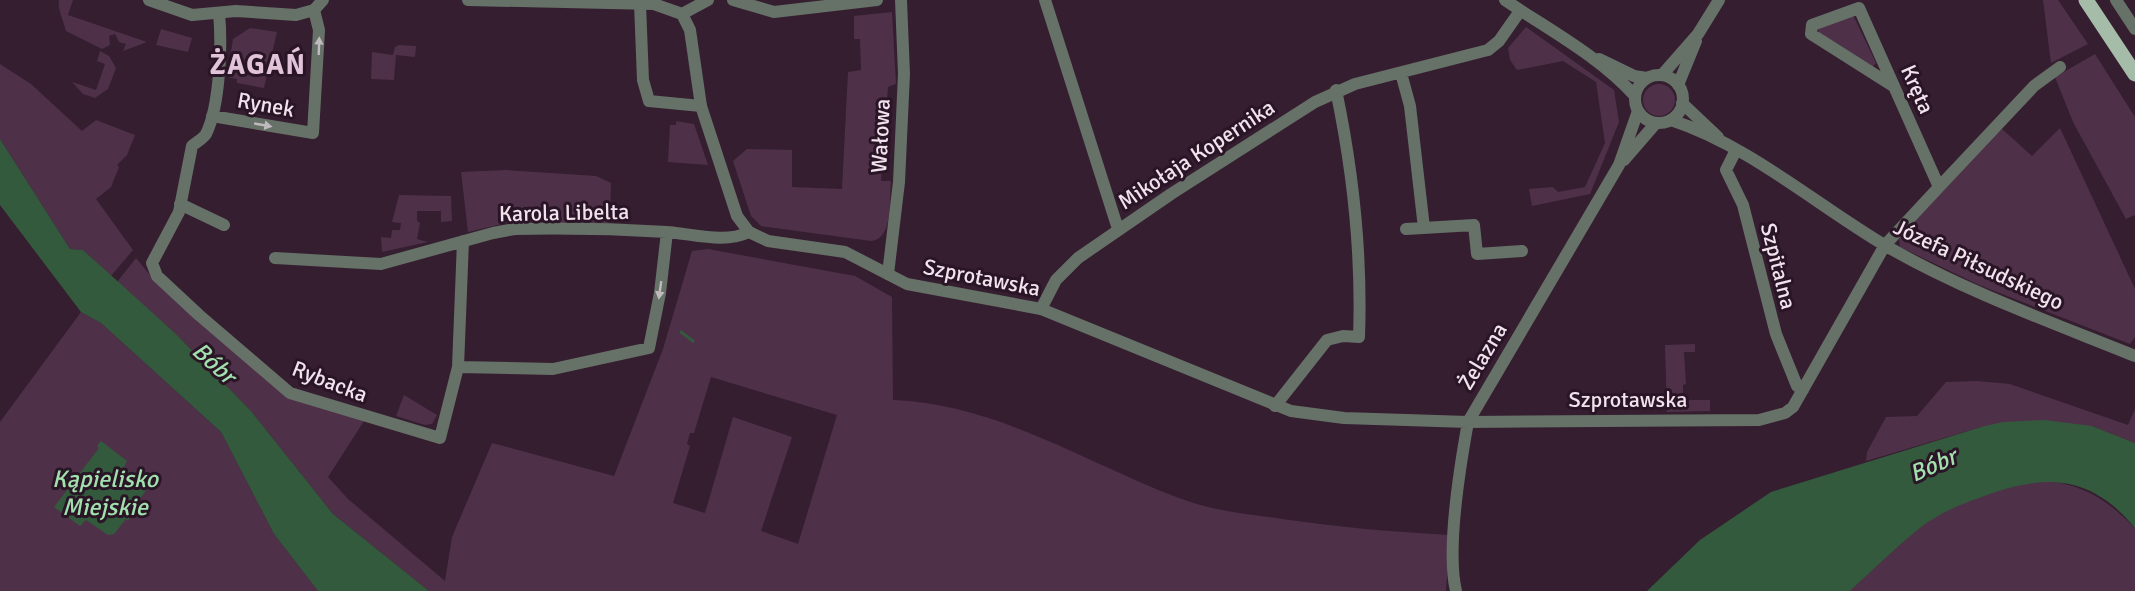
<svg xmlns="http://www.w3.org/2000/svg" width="2135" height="591" viewBox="0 0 2135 591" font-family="Signika,sans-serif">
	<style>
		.green { fill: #4e3148; fill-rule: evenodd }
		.water { fill: #345a3d }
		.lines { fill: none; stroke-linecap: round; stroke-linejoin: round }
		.stream { stroke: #345a3d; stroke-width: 3 }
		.minor { stroke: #667167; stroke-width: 12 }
		.tertiary { stroke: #667167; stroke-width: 12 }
		.primary { stroke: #a4bca8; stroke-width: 15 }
		.oneway { fill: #c0babe }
		.labels { text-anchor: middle; stroke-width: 6; stroke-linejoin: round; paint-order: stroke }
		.street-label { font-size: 22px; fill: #f1e2ed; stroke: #2a1526 }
		.water-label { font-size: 24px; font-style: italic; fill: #a2e1ae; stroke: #2a1526 }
		.district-label { font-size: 28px; font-weight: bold; letter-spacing: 1.5px; fill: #e1c3da; stroke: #2a1526 }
	</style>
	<rect width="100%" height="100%" fill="#351e30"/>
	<path class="green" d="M59,0H73L68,15L147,42L123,51L126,44L119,42L115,34L109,36L110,45L102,49L66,31C64,22 57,8 59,0Z
		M2043,0H2058L2088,44L2051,63Z
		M892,12L896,84L888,87L881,181H891C889,198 894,239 871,241L761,226L751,216L733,161L747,149L792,150V187L842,189L848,72L861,70L860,39H854V16Z
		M1853,15L1876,63L1872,68L1818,32L1819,27Z
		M1526,27L1614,90L1619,122L1590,194L1532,206L1529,189L1553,187L1558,192L1585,187L1605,143L1596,82L1563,61L1517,70L1510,60L1508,48Z
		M250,28L277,32L264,88L237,83V79L227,77L233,39Z
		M161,29L192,38L188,52L156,45Z
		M399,45L416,46L415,57L396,55L394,80L371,79L372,52L393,55L395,47Z
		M100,51L109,56L116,68L108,89L95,98L83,94L72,82L96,90L105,64L97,61Z
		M2095,54L2135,117V215L2126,219L2073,122L2055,77Z
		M0,64L31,84L82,131L96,120L135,135L127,155L117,165L119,167L111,187L96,199L133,250L111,276L83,250L70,249L0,139Z
		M1643 100a16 16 0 1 1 32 0a16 16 0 1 1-32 0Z
		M676,121L694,124L708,165L668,162L670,125H676Z
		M2001,128L2032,156L2060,128L2135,289V337L2130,344L1979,285L1900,247L1899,239Z
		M506,170L596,176L611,183L610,221L608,224L506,223L468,232L461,172Z
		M399,195L451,196L452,221L441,222V211H417V221L420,223L417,239L428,242L382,252L381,237L391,238L392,230H400L401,223L392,222Z
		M708,249L855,276L892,297L893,400C997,404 1084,462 1179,498C1213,511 1247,514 1282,519C1338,527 1393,532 1450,535L1446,591H429L333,514L251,411L176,334L117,282L136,258L150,275L270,380L364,421L328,477L348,499L445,581L452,537L492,443L614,476L663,349L692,251ZM711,377L837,415L798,544L761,531L792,437L733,417L705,513L673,503L690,446L687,444L690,433H694Z
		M81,312L101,323L221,432L274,534L318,591H0V422Z
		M1695,344V352H1684L1686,384L1683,385V400H1710V411L1667,412L1665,345Z
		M1977,381L2010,384L2128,425L2135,409V443L2092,426L1981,427L1866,461L1867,452L1886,417L1917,416L1946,382Z
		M404,395L437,415L432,424L425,425L396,416Z
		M2042,480C2083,485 2103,497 2132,525L2135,528V591H1850C1875,568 1899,543 1926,523C1960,500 2003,488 2042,480Z"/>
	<path class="water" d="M0,139L70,249L83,250L176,334L251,411L333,514L429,591H318L274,534L221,432L101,323L81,312L0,205Z
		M2044,420L2092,426L2135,443V528C2089,472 2040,474 1979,498C1961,504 1941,513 1925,524C1899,544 1875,568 1850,591H1647L1700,540L1771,492L1981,427L2003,422Z
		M101,441L127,461L124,467L145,487V492L134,506L136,508L128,521L126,519L114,534L108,535L86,520L80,526L54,507L99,448L97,446Z"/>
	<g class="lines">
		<path class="stream" d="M681,332L693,341"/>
		<path class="minor" d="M733,0L774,12L877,0
			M1045,0L1118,229
			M2116,0L2135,29
			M640,4L643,80L649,101L701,106
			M219,13C222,44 220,106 206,134C203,139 196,142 192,146L179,212L152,263L157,276L199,315L290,393L440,438L458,367L463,241
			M682,14L708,0
			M1401,73L1410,106L1424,228
			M1682,103L1718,137
			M212,116L313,133L319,30L314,10
			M1671,120C1750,146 1815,204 1886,246C1964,291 2051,322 2135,356
			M1736,150L1726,170L1743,205L1776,334L1797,386L1803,390
			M1939,187L2034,86L2060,67
			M180,204L224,225
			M1406,229L1474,225L1477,254L1522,251
			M275,258L381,264L493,233L515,229C565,228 617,229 667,232C694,234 725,244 749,232
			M888,274L899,182L904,74L901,0
			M1041,309L1056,280L1078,258L1171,194L1315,102L1355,84L1488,50L1499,41L1520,11
			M458,367L553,369L649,348L660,293L667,232
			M1275,406L1327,340L1343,336L1359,337C1362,255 1353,171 1336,90
			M1468,422L1759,420L1785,413L1793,407L1885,245L1939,187L1859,8L1812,25L1811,34L1893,86"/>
		<path class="tertiary" d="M149,0L192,15L236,11L296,15L314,10L323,0
			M468,0L654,4L682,14L690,30L701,106L737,216L749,232L768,241L845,252L907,284L1041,309L1291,411L1344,418L1468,422
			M1505,0C1549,30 1599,56 1635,96
			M1599,59L1634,76L1647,78
			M1662,75L1698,34L1719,0
			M1635 99a24 24 0 1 1 48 0a24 24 0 1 1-48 0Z
			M1678,85L1696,41
			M1624,160L1656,123
			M1456,591C1446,549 1460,466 1468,422L1619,165L1638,111"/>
		<path class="primary" d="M2086,0L2135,74"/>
	</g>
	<defs><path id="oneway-solid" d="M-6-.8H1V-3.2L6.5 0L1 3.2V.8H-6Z" transform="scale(1.5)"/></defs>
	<g class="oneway">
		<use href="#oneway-solid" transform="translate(319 46) rotate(-88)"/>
		<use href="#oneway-solid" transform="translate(263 125) rotate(10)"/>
		<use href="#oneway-solid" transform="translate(660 290) rotate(98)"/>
	</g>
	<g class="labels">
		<g class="street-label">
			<text transform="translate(1918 89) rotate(66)" y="8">Kręta</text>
			<text transform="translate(266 104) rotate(10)" y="8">Rynek</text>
			<text transform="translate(880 136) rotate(-87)" y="8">Wałowa</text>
			<text transform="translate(1196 154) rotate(-33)" y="8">Mikołaja Kopernika</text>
			<text transform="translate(564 212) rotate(-1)" y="8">Karola Libelta</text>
			<text transform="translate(1979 264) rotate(25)" y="8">Józefa Piłsudskiego</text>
			<text transform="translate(1779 266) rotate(76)" y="8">Szpitalna</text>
			<text transform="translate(982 277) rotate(11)" y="8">Szprotawska</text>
			<text transform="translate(1482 356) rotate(-59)" y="8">Żelazna</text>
			<text transform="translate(330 381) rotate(21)" y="8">Rybacka</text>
			<text x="1628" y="407">Szprotawska</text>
		</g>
		<g class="water-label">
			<text transform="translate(214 363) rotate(42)" y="8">Bóbr</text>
			<text transform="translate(1933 465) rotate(-24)" y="8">Bóbr</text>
			<text x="105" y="487">Kąpielisko<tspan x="105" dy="28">Miejskie</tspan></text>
		</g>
		<g class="district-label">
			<text x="258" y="74">ŻAGAŃ</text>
		</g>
	</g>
</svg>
